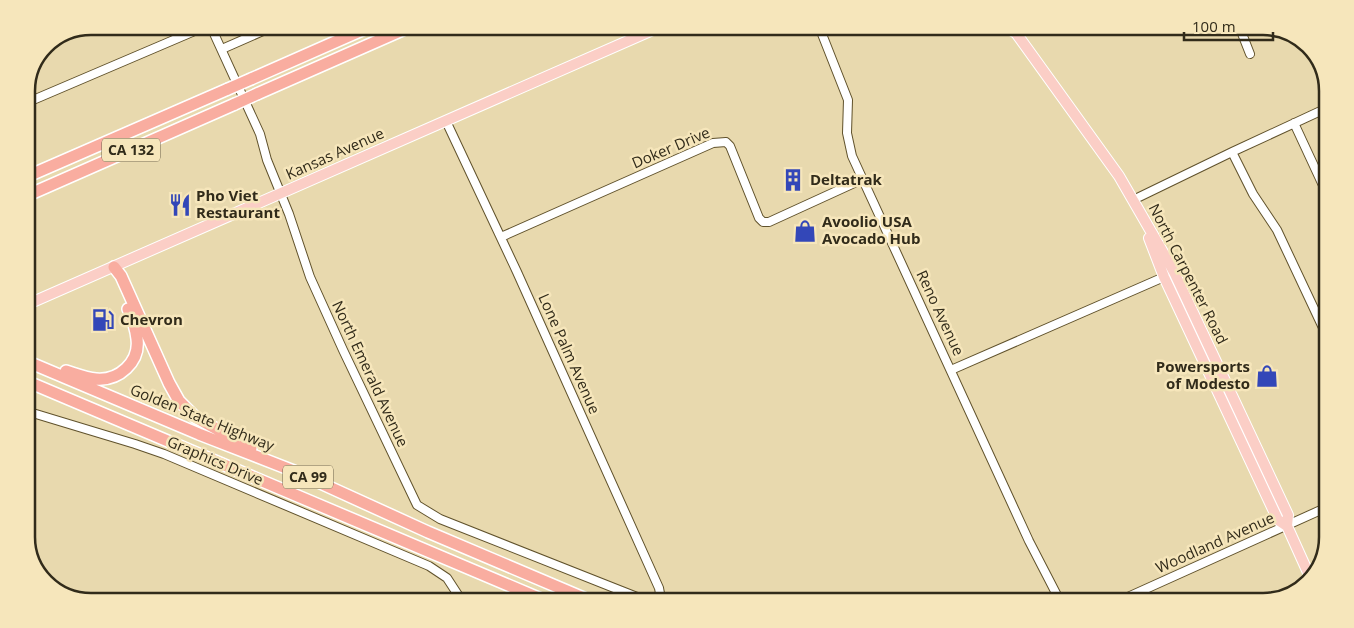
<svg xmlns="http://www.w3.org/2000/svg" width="1354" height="628" viewBox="0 0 1354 628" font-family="'Open Sans',sans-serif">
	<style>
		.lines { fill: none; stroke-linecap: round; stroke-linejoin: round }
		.minor-casing { stroke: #60522c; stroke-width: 10 }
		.major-casing { stroke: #fff; stroke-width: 12 }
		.highway-casing { stroke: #fff; stroke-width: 14 }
		.minor { stroke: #fff; stroke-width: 8 }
		.major { stroke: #fbcec6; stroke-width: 10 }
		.highway { stroke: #f9ada0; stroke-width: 11 }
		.highway-bridge-casing { stroke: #fff; stroke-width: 14; stroke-linecap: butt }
		.highway-bridge { stroke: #f9ada0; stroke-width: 11 }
		.labels { text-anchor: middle; stroke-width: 5; stroke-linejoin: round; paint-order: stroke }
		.shield { fill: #f6e6bb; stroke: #6c634a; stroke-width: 1 }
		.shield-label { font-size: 14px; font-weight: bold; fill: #312b1a }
		.street-label { font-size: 15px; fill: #312b1a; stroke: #f6e6bb }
		.poi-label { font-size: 15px; font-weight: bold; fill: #312b1a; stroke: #f6e6bb; text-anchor: start }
		.rim { fill: none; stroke: #312b1a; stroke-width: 2.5 }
	</style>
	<rect width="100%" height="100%" fill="#e8d9ae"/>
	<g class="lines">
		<defs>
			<path id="minor" d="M211,27L260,134L267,160L289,214L310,277L343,350L417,505L440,519L642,599
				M820,29L848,100L847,133L852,156L1029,541L1060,601
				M1241,31L1250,54
				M222,49L272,27
				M26,103L204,27
				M446,121L517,272L659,588L661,599
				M1294,123L1327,194
				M1232,152L1253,194L1277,230L1325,332
				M1133,200L1232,152L1327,108
				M501,237L713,143L726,142L730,146L759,218L763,222H769L863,179
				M951,370L1164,277
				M26,411L135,444L164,454L429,566L447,578L460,598
				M1119,601L1323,509"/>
			<path id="major" d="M1011,30L1016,33L1119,176L1164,254L1174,272L1288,515L1287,526L1310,577
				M1149,238L1164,277L1278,520L1287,526
				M26,305L655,29"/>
			<path id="highway" d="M251,79L369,27
				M257,94L407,28
				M26,177L228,89
				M26,196L235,104
				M114,267L121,276L169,383L179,401L195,417L251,448
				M26,361L199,434L294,471L428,532L586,599
				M66,371C76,374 86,378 96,379C119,381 140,362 137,339C136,328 132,318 128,309
				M26,381L541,599"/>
		</defs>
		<use href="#minor" class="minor-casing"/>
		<use href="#major" class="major-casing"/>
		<use href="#highway" class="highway-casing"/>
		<use href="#minor" class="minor"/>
		<use href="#major" class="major"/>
		<use href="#highway" class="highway"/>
		<defs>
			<path id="highway-bridge" d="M228,89L251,79
				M235,104L257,94"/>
		</defs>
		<use href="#highway-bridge" class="highway-bridge-casing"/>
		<use href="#highway-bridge" class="highway-bridge"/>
	</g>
	<defs>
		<symbol id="building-bare" viewBox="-9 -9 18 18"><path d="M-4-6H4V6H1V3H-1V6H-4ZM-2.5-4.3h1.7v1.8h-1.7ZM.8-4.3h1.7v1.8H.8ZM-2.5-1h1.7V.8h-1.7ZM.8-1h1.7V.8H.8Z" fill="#3347b8" stroke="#f6e6bb" stroke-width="2.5" paint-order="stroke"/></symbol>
		<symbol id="restaurant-bare" viewBox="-9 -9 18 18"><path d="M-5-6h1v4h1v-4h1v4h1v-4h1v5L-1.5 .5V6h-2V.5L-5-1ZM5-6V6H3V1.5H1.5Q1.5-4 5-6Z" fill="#3347b8" stroke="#f6e6bb" stroke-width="2.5" paint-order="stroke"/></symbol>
		<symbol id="shop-bare" viewBox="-9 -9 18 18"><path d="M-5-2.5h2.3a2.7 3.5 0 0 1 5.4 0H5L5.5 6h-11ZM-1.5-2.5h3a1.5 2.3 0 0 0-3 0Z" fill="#3347b8" stroke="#f6e6bb" stroke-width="2.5" paint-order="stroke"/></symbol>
		<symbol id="fuel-bare" viewBox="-9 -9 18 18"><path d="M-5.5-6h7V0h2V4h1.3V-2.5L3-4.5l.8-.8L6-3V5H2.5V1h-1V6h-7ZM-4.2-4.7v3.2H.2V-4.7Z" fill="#3347b8" stroke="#f6e6bb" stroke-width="2.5" paint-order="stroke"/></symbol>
	</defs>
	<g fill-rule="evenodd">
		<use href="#building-bare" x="777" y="164" width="32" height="32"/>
		<use href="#restaurant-bare" x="164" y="189" width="32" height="32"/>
		<use href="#shop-bare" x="789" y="215" width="32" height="32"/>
		<use href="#fuel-bare" x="87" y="304" width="32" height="32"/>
		<use href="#shop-bare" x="1251" y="360" width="32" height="32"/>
	</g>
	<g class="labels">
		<g class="shield">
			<rect x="102" y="138.5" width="58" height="23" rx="4"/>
			<rect x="283" y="465.5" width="50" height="23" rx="4"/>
		</g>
		<g class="shield-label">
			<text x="131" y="155">CA 132</text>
			<text x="308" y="482">CA 99</text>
		</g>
		<g class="street-label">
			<text transform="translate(671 148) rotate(-23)" y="5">Doker Drive</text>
			<text transform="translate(335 154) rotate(-24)" y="5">Kansas Avenue</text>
			<text transform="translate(1188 274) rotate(63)" y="5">North Carpenter Road</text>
			<text transform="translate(940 313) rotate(65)" y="5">Reno Avenue</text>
			<text transform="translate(569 354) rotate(66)" y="5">Lone Palm Avenue</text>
			<text transform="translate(370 374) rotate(65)" y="5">North Emerald Avenue</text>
			<text transform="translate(202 418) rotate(22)" y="5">Golden State Highway</text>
			<text transform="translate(215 461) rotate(23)" y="5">Graphics Drive</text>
			<text transform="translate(1215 543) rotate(-24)" y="5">Woodland Avenue</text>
		</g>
		<g class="poi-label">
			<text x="810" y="185">Deltatrak</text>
			<text x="196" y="201">Pho Viet<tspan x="196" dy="17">Restaurant</tspan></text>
			<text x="822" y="227">Avoolio USA<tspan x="822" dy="17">Avocado Hub</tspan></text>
			<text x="120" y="325">Chevron</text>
			<text x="1250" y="372" text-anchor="end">Powersports<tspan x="1250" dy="17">of Modesto</tspan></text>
		</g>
	</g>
	<path d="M0 0H1354V628H0ZM91 35H1263A56 56 0 0 1 1319 91V537A56 56 0 0 1 1263 593H91A56 56 0 0 1 35 537V91A56 56 0 0 1 91 35Z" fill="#f6e6bb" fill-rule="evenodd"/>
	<path class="rim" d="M91 35H1263A56 56 0 0 1 1319 91V537A56 56 0 0 1 1263 593H91A56 56 0 0 1 35 537V91A56 56 0 0 1 91 35Z"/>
	<path d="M1184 32v8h89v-8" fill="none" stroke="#312b1a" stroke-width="2.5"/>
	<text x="1192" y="32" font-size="15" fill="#312b1a" stroke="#f6e6bb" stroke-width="4" paint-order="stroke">100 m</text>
</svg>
